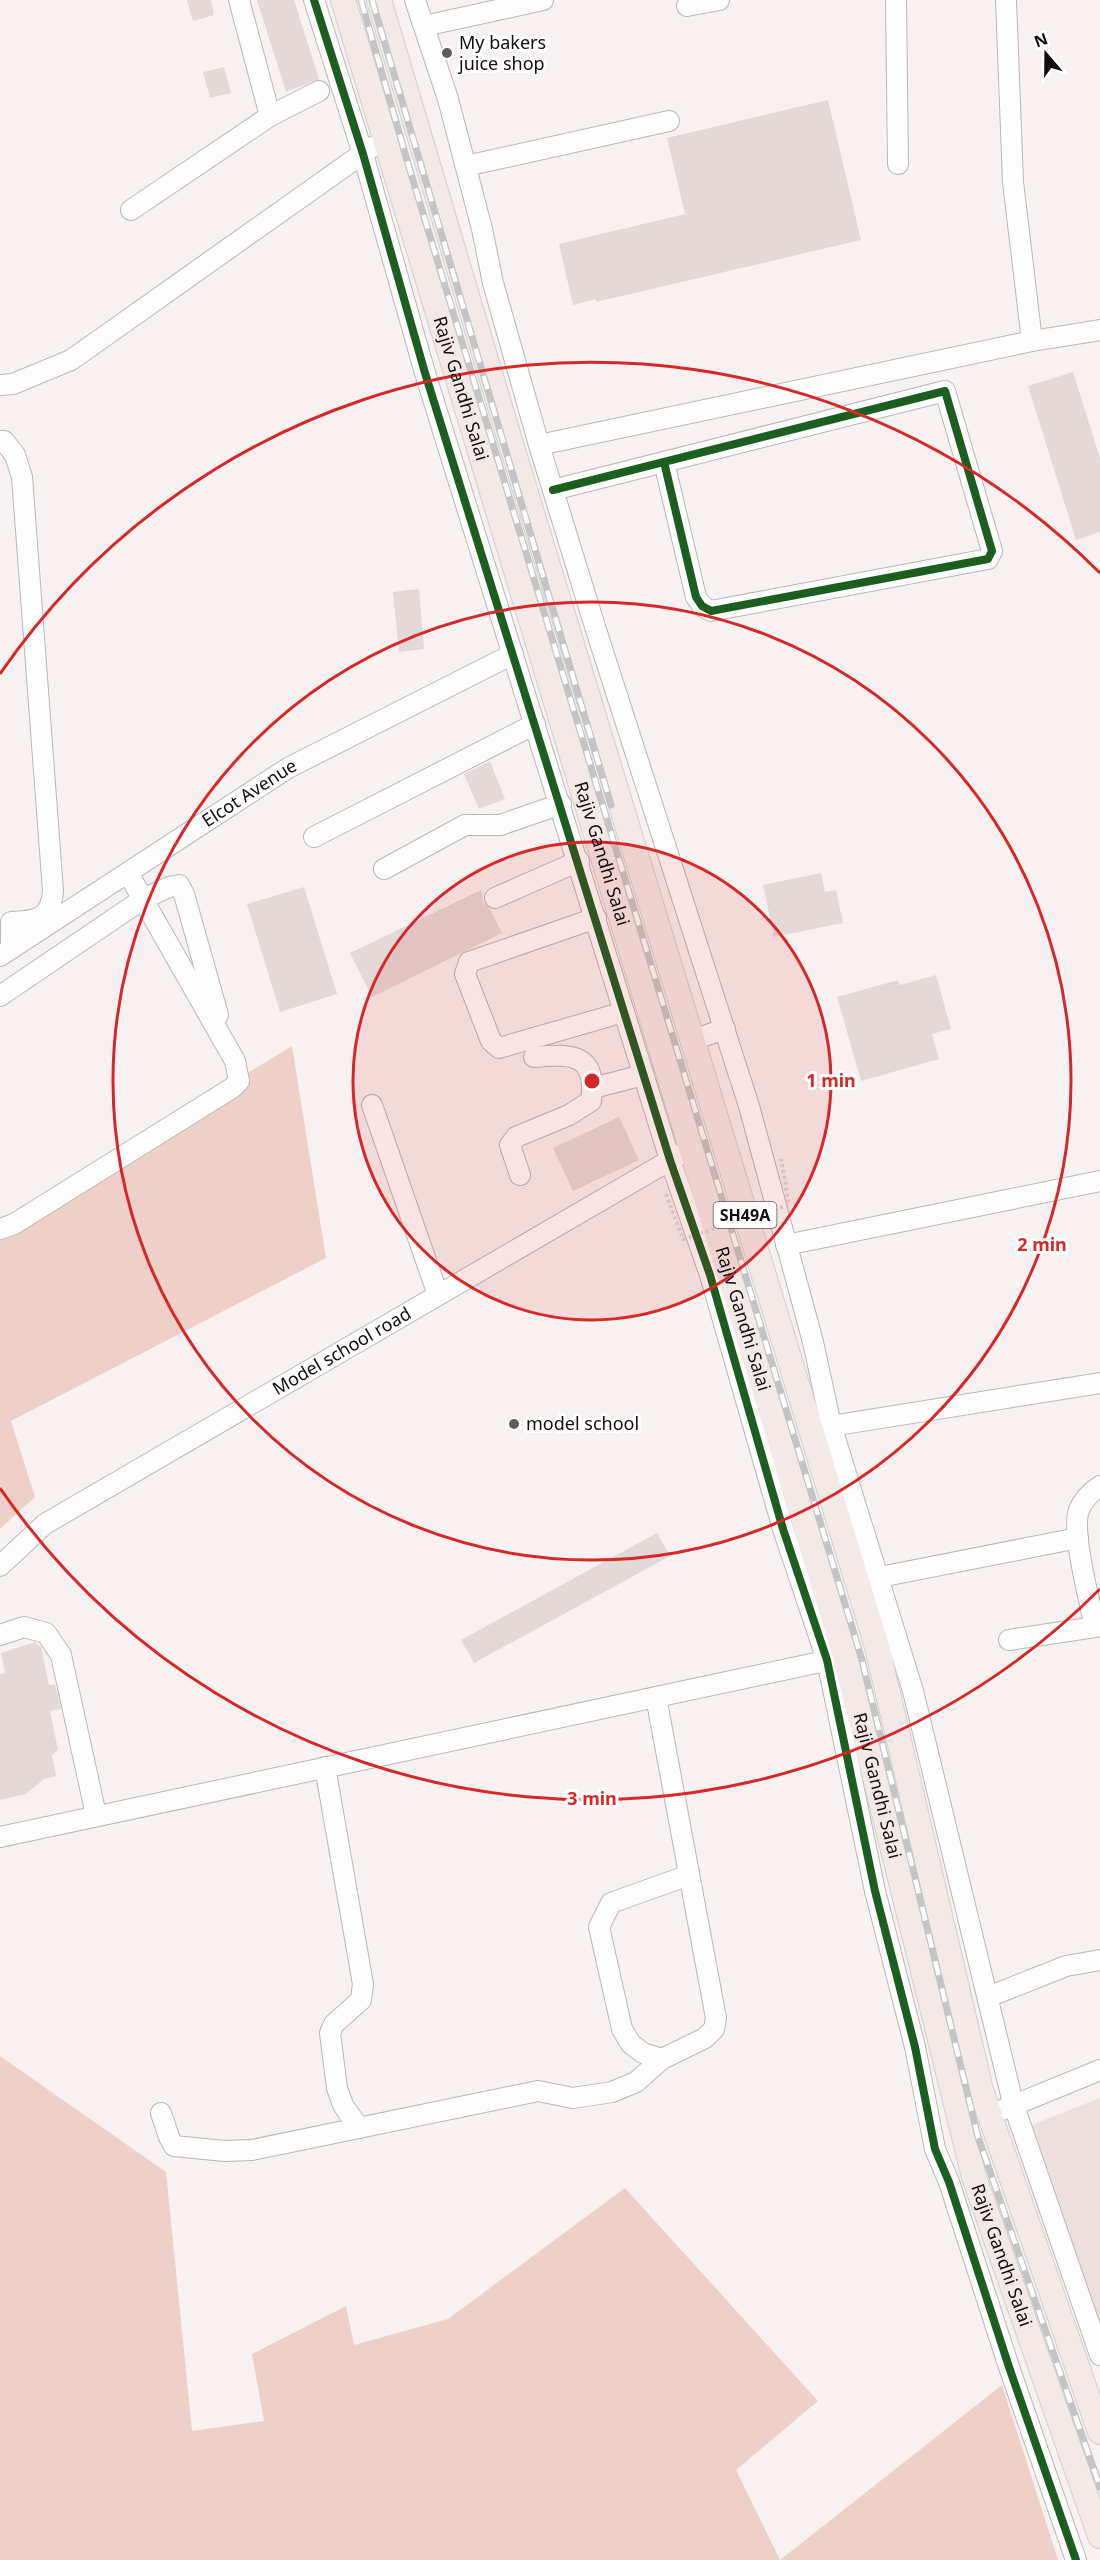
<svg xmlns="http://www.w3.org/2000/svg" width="1100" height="2560" viewBox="0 0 1100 2560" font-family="'Noto Sans',sans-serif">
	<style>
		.built { fill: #ece0de }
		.green { fill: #eed0c8 }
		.building { fill: #e3d9d7 }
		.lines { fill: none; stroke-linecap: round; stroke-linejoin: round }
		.minor-casing { stroke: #bbb7b6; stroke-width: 22 }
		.major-casing { stroke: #d1cfcf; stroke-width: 26 }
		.minor { stroke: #fefdfd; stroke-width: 20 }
		.major { stroke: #f3eae8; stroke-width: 24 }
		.rail-casing { stroke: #c5c4c4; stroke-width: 7 }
		.rail { stroke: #fff; stroke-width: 4.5; stroke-dasharray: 14; stroke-linecap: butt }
		.path-bridge { stroke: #dad8d8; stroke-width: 4; stroke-dasharray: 3 3; stroke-linecap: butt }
		.cycleway-casing { stroke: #fff; stroke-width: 11 }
		.cycleway { stroke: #1b5e20; stroke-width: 8 }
		.ring { fill: none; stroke: #d62828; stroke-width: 3 }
		.poi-dot { fill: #615d5d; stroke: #fff; stroke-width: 2 }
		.labels { text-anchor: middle; stroke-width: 6; stroke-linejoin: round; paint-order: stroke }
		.shield { fill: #fff; stroke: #585656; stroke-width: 1.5 }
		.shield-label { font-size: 16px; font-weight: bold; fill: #100d0d }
		.poi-label { font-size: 18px; fill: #100d0d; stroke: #fff; text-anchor: start }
		.street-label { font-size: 18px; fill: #100d0d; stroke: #fff }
		.centre { fill: #d62828; stroke: #fff; stroke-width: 3 }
		.ring-label { font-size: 18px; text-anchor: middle; font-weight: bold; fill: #d62828; stroke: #fff; stroke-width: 6; stroke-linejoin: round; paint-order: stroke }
	</style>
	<rect width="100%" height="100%" fill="#f7f2f1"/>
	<path class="built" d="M1100,2098V2327L1029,2126Z"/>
	<path class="green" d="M292,1046L326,1258L11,1421L35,1497L0,1529V1223Z
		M0,2056L166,2172L192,2431L264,2421L252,2354L346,2306L354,2345L448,2319L625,2188L818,2401L736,2470L780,2560L1002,2385L1058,2560H0Z"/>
	<path class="building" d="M187,0H211L214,15L193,21Z
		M257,0H294L319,79L286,92Z
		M224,67L231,93L210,98L203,72Z
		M828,100L861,240L596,302V299L573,305L559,244L685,214L667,138Z
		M1073,372L1100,458V532L1076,540L1028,386Z
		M419,589L424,649L399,652L393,592Z
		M490,761L505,799L479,809L464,774Z
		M821,873L825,892L836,890L843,923L774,937L763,885Z
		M304,887L337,994L280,1012L247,904Z
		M481,890L484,903L490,909L502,933L372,997L350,953Z
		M936,975L951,1029L932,1034L939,1059L861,1081L837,997L898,980L900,985Z
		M619,1117L639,1160L573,1191L553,1148Z
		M657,1533L670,1556L474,1663L461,1640Z
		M35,1642L41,1647L49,1685L55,1684L61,1709L50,1711L58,1750L52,1755L56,1776L44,1779L26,1794L0,1800V1674L5,1673L1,1653Z"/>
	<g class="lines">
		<defs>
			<g id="minor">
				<path d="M239,0L270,116"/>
				<path d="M314,0L363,154L425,373L670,1160L710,1275L783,1529L827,1660L875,1891L915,2047L935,2149L949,2182L1009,2367L1076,2560"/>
				<path d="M415,0L448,99L482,229L493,283L539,445L597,633L749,1106L813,1342L831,1425L913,1691L1013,2103L1100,2355"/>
				<path d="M896,0L898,164"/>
				<path d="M1006,0L1013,182L1032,341"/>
				<path d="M687,6L719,0"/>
				<path d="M424,26L543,0"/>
				<path d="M466,166L669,121"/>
				<path d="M131,210L270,116L319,91"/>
				<path d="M0,385L13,384L71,360L372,147"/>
				<path d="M0,441H4L15,455L22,477L53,891C51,919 36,921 11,922V949"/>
				<path d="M539,445L1032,341L1100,330"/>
				<path d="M553,490L945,391L992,551L988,559L711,611L702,606L696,597L664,462"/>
				<path d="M314,837L535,724"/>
				<path d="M384,869L465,825H500L561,804"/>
				<path d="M495,898L579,861"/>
				<path d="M596,918L469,962L465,974L491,1041L499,1048L624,1012"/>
				<path id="s1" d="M0,956L288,768L513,654"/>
				<path d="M0,996L143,899L169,887L179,885L184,894L218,1015"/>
				<path d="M692,1040L725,1029"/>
				<path d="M593,1088L643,1075"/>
				<path d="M372,1105L438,1295"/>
				<path d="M520,1175L510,1145L516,1137L569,1115L591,1101C598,1053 571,1054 534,1057"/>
				<path d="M0,1229L14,1224L232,1088L239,1081L235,1061L128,873"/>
				<path d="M786,1245L1100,1181"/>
				<path d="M818,1428L1100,1383"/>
				<path d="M1100,1486C1091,1492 1083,1500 1079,1510C1071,1532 1090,1602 1095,1627L1100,1626"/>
				<path id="s2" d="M0,1566L45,1524L679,1155"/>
				<path d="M880,1577L1078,1538"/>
				<path d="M0,1635L24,1627L46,1633L61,1655L96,1815"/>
				<path d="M1009,1640L1095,1627"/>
				<path d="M325,1767L363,1984L361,2000L334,2024L330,2033L337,2088L343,2105L359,2128"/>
				<path d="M0,1837L839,1658"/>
				<path d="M988,1997L1066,1966L1100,1960"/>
				<path d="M662,2059L643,2053L631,2044L622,2029L599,1927L611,1903L689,1875"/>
				<path d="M1002,2110L1100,2070"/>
				<path d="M161,2113L169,2137L174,2146L225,2151L252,2150L538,2091L573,2098L612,2092L636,2082L662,2059L705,2038L714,2029L716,2018L656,1697"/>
			</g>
			<g id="major">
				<path id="s3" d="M343,0L845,1656L974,2177L1100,2536"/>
				<path d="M379,0L512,447L877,1647L981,2090L1100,2432"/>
			</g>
		</defs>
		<use href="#minor" class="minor-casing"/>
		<use href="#major" class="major-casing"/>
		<use href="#minor" class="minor"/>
		<use href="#major" class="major"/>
		<defs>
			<path id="rail" d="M361,0L409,167L862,1660L978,2137L1100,2487
				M372,0L611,805"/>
		</defs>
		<use href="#rail" class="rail-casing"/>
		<use href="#rail" class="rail"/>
		<path class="path-bridge" d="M666,1194L683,1239L789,1205L781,1159"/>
		<defs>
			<path id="cycleway" d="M314,0L363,154L425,373L670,1160L710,1275L783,1529L827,1660L875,1891L915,2047L935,2149L949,2182L1009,2367L1076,2560
				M553,490L945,391L992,551L988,559L711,611L702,606L696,597L664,462"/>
		</defs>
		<use href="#cycleway" class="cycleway-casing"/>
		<use href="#cycleway" class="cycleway"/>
	</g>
	<circle cx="592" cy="1081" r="239" fill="#d62828" fill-opacity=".12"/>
	<g class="ring">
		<circle cx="592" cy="1081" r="239"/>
		<circle cx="592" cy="1081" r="479"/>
		<path d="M1100 1589A718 718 0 0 1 0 1488M0 674A718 718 0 0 1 1100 573"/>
	</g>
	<g class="poi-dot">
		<circle cx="447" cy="53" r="6"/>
		<circle cx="514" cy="1424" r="6"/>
	</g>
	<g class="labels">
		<rect class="shield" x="713.5" y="1202" width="63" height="26" rx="4.5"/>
		<g class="shield-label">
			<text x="745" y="1221">SH49A</text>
		</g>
		<g class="poi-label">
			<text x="459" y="49">My bakers<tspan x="459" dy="21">juice shop</tspan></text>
			<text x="526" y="1430">model school</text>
		</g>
		<g class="street-label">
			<text dy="6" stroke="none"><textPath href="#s3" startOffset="406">Rajiv Gandhi Salai</textPath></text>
			<text dy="6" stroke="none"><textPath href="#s1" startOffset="298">Elcot Avenue</textPath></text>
			<text dy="6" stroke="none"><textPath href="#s3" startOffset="892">Rajiv Gandhi Salai</textPath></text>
			<text dy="6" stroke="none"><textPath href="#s3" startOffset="1378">Rajiv Gandhi Salai</textPath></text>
			<text dy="6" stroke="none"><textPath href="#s2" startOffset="405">Model school road</textPath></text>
			<text dy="6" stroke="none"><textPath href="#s3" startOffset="1864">Rajiv Gandhi Salai</textPath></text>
			<text dy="6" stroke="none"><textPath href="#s3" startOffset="2350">Rajiv Gandhi Salai</textPath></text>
		</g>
	</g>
	<circle cx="592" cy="1081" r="9" class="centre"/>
	<g class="ring-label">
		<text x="831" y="1087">1 min</text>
		<text x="1042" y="1251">2 min</text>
		<text x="592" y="1805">3 min</text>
	</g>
	<g transform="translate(1046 54) rotate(340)" stroke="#ffffff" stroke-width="4.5" paint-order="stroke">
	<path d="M0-4.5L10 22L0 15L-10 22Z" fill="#100d0d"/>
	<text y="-9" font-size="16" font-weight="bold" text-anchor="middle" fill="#100d0d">N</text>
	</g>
</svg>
